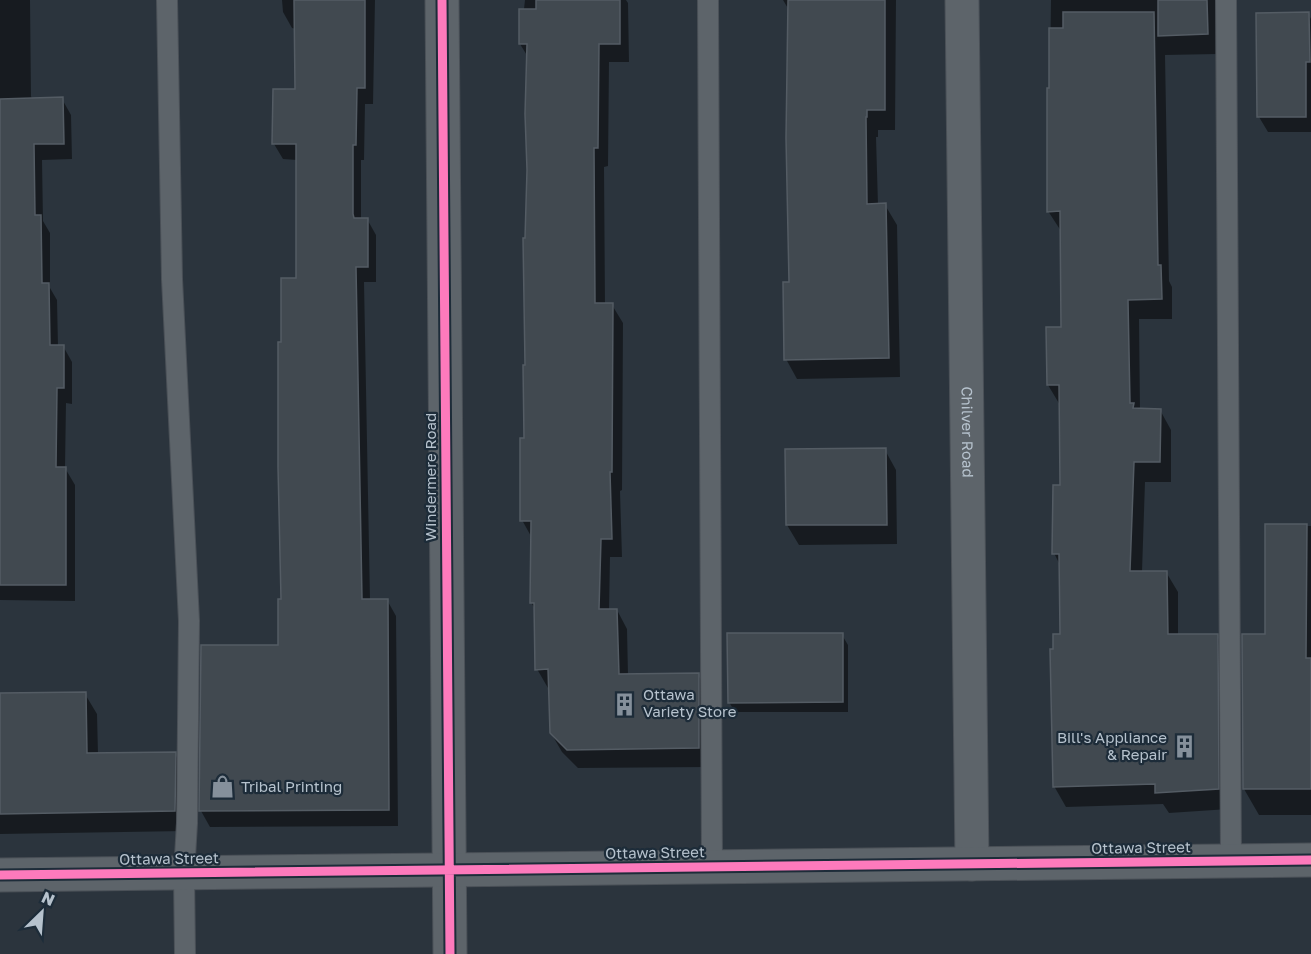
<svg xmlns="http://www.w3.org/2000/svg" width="1311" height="954" viewBox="0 0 1311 954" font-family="'Golos Text',sans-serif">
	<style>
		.shadow { fill: #0007 }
		.building { fill: #414950; stroke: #545c64; stroke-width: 1.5 }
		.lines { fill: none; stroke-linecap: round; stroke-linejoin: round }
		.service-casing { stroke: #4a5057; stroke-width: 22 }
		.minor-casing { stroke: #4a5057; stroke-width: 35 }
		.tertiary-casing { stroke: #4a5057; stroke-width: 35 }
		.service { stroke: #5d646a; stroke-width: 20 }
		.minor { stroke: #5d646a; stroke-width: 33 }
		.tertiary { stroke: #5d646a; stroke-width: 33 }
		.cycleway-casing { stroke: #1d2c39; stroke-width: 13 }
		.cycleway { stroke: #fd7abc; stroke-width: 9 }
		.labels { text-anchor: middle; stroke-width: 4.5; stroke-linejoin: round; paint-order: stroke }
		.street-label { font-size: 15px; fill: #b6c2cd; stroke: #1d2c39 }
		.poi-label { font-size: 15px; fill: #b6c2cd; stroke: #1d2c39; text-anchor: start }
	</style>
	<rect width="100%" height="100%" fill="#2b343d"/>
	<path class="shadow" d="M0,0H30L31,96L32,100L62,99L71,115L72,159L42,160L43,221L50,233V288L57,300L58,346H63L72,362V404L66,403L65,468L75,485V601L0,600Z
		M282,0H375L373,104H365L364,160H361V220L367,219L376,235V282H364L370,600H387L396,616L398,826L210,827L201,811L202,647L280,646L282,601L283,343L297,279V160L283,159L274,144L296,90V29L292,28L283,12Z
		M525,0H626L628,3L629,62H609L608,166L604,167L605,305H612L623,323L622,490L620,491L622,557H610L609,610H617L627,629L628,675H698L709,693V767L578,768L562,752L551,733L550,688H548L537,669L536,611L531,602L532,538L522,520L526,367L528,57L520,44Z
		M783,0H896L895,130H878V137H876L878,205H885L897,225L900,377L797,379L786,359L790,283L789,10Z
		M1051,0H1217L1218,54L1165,55L1169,281L1172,287V319H1139L1140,410H1160L1171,430V482H1145L1142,572H1166L1178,592V636H1217L1228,656L1229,809L1169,813L1163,804L1066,807L1054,786L1055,651L1061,635L1060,565L1054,553L1061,487L1060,405L1048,385L1062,328L1061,231L1048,211Z
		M1308,13L1311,19V132H1268L1259,117L1258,14Z
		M885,450L896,470L897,544L799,545L787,525Z
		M1267,526H1311V815H1259L1244,789L1266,635Z
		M842,635L848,645V712H735L729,702Z
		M85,694L97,714L98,754H175L186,774V831L0,834V695Z"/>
	<path class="building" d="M294,0H365V88H357L356,145H353V214L354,218H368V267H356L362,599H388L389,810L199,811L201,645H278V599H281L278,467V342H281V278H296V144H272L273,89H295Z
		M536,0H620V44H599L598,148H594L595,303H613L612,472H610L612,539H601L599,609H617L619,674L699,673V748L567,750L550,733L548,669L535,670L534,603H530L531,521H520V438H524L523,365H525L523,238H525L527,170L525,114L527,44H519V9H536Z
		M788,0H885V110H867V117H866L867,204L886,203L889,358L784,360L783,282H789L786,138Z
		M1158,0H1207L1208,34L1158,36Z
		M1063,12H1154L1158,265H1161L1162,299L1128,300L1130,403H1134L1133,408L1161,409L1160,462H1134L1130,571H1167L1168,634H1218L1219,789L1155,793V784L1053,787L1050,649H1053V634H1060L1059,554H1052L1053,485H1060L1059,385H1047L1046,327H1061L1060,211L1047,212V88H1049V28H1063Z
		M1309,12L1310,62H1306V117H1257L1256,13Z
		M63,97L64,144H34L35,215H41L42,283H49L50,345H64V388H57L56,467H66V585H0V99Z
		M886,448L887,525H786L785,449Z
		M1265,524H1307L1306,658H1311V789H1243L1242,634H1265Z
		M727,633H843V702L728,703Z
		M86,692L87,753L176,752L175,811L0,814V693Z"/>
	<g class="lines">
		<defs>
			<path id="service" d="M167,0L172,279L189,621L187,823L184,874L185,954
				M708,0L712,867
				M1226,0L1231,861"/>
			<g id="minor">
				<path d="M442,0L450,954"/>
				<path id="s1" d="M962,0L972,864"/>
			</g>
			<path id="tertiary" d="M0,875L1311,860"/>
		</defs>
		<use href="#service" class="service-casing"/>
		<use href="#minor" class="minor-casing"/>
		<use href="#tertiary" class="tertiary-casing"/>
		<use href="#service" class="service"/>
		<use href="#minor" class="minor"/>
		<use href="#tertiary" class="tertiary"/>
		<defs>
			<path id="cycleway" d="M442,0L450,954
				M0,875L1311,860"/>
		</defs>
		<use href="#cycleway" class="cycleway-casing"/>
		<use href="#cycleway" class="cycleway"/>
	</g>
	<defs>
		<symbol id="building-bare" viewBox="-9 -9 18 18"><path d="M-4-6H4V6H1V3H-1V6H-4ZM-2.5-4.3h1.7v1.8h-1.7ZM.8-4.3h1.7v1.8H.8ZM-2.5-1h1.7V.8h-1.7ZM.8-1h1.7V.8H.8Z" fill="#85909b" stroke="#1d2c39" stroke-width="2.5" paint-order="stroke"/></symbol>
		<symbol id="shop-bare" viewBox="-9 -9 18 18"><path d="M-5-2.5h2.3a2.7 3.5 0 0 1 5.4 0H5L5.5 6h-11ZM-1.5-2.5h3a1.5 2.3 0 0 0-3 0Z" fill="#85909b" stroke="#1d2c39" stroke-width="2.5" paint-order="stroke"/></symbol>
	</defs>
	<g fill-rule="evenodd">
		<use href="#building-bare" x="608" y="688" width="33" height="33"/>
		<use href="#building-bare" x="1168" y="730" width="33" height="33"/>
		<use href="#shop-bare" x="206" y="770" width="33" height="33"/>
	</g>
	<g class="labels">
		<g class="street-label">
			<text dy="5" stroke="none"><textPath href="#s1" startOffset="432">Chilver Road</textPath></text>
			<text transform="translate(431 477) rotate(-90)" y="5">Windermere Road</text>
			<text transform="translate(1141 848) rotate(-1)" y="5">Ottawa Street</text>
			<text transform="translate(655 853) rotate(-1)" y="5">Ottawa Street</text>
			<text transform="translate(169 859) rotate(-1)" y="5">Ottawa Street</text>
		</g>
		<g class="poi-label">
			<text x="643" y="700">Ottawa<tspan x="643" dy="17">Variety Store</tspan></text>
			<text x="1167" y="743" text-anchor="end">Bill's Appliance<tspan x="1167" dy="17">&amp; Repair</tspan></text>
			<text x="241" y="792">Tribal Printing</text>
		</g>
	</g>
	<g transform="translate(42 912) rotate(25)" stroke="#1d2c39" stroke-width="4.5" paint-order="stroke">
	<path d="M0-4.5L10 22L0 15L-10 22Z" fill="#b6c2cd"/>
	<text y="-9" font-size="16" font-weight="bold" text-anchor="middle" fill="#b6c2cd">N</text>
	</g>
</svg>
